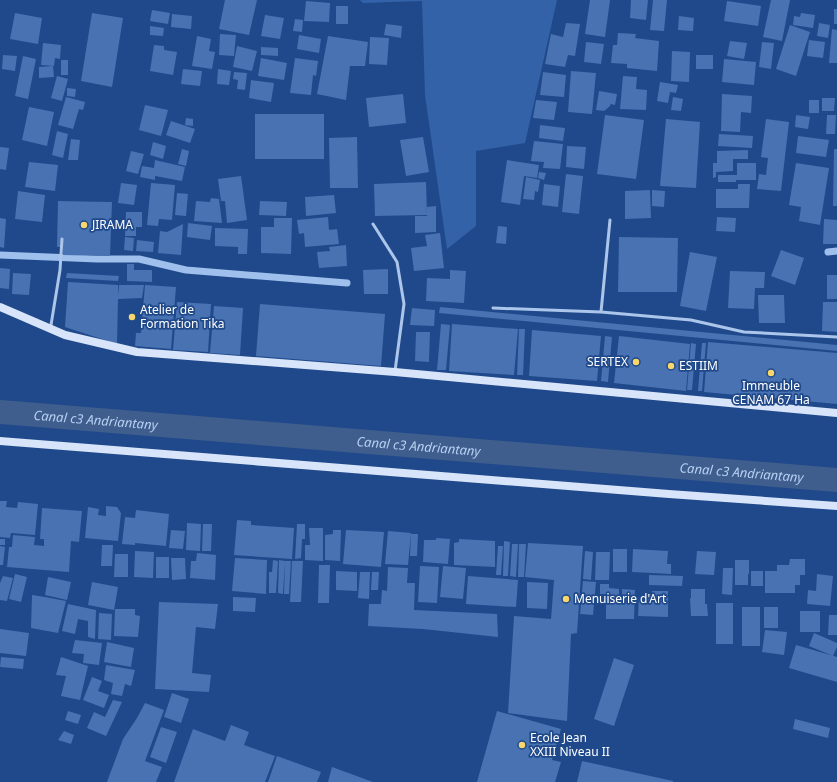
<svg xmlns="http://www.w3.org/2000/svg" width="837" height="782" viewBox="0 0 837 782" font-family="'Noto Sans',sans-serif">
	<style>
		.green { fill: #3362a8 }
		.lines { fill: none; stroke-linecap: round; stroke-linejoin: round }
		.stream { stroke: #9fbfed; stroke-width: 7 }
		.canal { stroke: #3f5d8d; stroke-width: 24 }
		.building { fill: #4872b2 }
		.lane { stroke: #abc5eb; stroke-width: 3 }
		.secondary { stroke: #d7e4f9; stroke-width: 8 }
		.poi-dot { fill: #f9d76b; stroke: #1f498a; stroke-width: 1.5 }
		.labels { text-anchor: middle; stroke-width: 3.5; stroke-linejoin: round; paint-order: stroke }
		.poi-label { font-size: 12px; fill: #fff; stroke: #1f498a; text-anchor: start }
		.water-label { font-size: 13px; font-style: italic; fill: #b7d0f2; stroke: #1f498a }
	</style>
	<rect width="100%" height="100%" fill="#1f498a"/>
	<path class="green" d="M360,0H557L525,143L476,151V226L447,249L425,95L422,1L363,3Z"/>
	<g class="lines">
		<path class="stream" d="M828,252L837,251
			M0,255L97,259H139L186,270L347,283"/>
		<path class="canal" id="s1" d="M0,412L837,480"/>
	</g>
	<path class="building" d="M225,0H257L249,35L219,29Z
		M590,0H610L605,37L585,34Z
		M631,0H648L646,20L630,18Z
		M653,0H667L664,31L650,30Z
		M771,0H790L782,41L763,37Z
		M306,1L330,3L329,22L304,21Z
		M727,1L761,6L758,26L724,21Z
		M336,6H348V24H336Z
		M834,9H837V24H834Z
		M152,10L170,13L168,24L150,21Z
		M15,13L42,18L38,44L10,39Z
		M92,13L123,18L112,87L81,81Z
		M801,13L815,15L813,28L793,25L794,16L800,17Z
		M172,14L192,16L191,29L171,27Z
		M265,15L284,18L280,39L261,36Z
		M679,16L694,18L693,31L678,30Z
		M295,19L303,20L302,32L293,31Z
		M566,23L580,24L575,56L568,55L565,67L545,64L551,34L563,37Z
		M819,23L830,25L828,38L817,36Z
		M386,24L402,26L401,38L384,35Z
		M790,25L810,32L796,76L776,69Z
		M150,26L164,28L163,36L150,35Z
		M832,29L837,30V63H829Z
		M618,33L636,34L635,38L659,41L657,71L627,68V64L611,63L613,45H617Z
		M220,34L236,35L234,56L219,55Z
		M299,35L321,39L319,53L297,49Z
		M197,36L211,39L209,51L215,52L212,69L192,66Z
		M328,36L368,42L365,66H350L346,100L317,94Z
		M370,37L389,38L387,65L369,64Z
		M809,40L825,42L823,58L807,56Z
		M730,41L747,43L744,59L727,56Z
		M586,42L604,44L601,64L584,62Z
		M762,42L774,43L771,69L759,67Z
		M43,43L61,45L60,59L55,58L54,66L41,65Z
		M154,45L164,46V50L177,52L173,75L150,71Z
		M237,46L257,51L252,71L233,67Z
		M261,47L278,48V56L261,55Z
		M672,51L690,52L689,82L671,81Z
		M3,55L17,56L15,71L2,69Z
		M696,55H713V69H696Z
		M23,56L36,59L28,99L15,96Z
		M261,58L287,63L284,80L258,76Z
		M295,58L318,61L316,76L313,75L311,95L290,93Z
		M724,59L756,62L754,85L722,82Z
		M61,60H68V75H61Z
		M53,66L54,77L39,78V67Z
		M183,69L202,71L200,86L181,84Z
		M218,69L231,71L229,85L217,84Z
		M571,71L596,73L592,114L568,112Z
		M234,72L247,73L245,90L237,89L238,80L233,79Z
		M543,72L566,75L564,97L540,95Z
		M57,76L68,79L62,101L51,98Z
		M623,76L637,77L636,89L647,90L646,110L620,109Z
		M251,80L274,83L271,102L249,98Z
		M660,82L678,85L676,93L670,92L668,103L657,101Z
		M67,88L76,89L75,97L67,96Z
		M599,91L617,94L615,105L611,104L609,107L604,111L596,110Z
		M403,94L406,123L369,127L366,98Z
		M722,94L752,96L751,113L741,112L740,132L721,131Z
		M66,97L85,102L83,110L79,109L73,129L58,125Z
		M673,97L683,99L681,111L671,110Z
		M822,98H835L834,111H822Z
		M536,100L557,102L554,120L533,118Z
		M809,100H819V113H809Z
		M145,105L168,110L161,136L139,130Z
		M29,107L54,112L47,146L22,140Z
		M255,114H324V159H255Z
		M605,115L644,120L636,179L597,174Z
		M796,115L810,117L808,129L795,127Z
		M827,115H836L835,134H826Z
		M186,118L193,119V126L185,125Z
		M666,119L700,122L696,188L660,186Z
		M766,119L789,122L781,191L757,189L759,174L766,175L768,158L761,157Z
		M171,121L195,129L190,143L166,135Z
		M540,125L565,128L563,141L539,138Z
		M57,131L68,134L63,158L52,155Z
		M719,134L753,136L752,148L718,146Z
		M798,136L829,140L826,157L796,153Z
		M357,137L358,188H330L329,138Z
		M423,137L429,172L406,176L400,140Z
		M71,139L80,140L78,160H68Z
		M534,141L563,144L560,169L543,168L544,162L531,161Z
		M153,142L166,146L163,159L150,155Z
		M567,146L586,147L584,169L566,167Z
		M0,147L9,148L6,170L0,169Z
		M182,149L189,151L186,166L178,164Z
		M834,149H837V206H833Z
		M748,150V159H733V171L716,172V177L713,178V163H717V151Z
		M131,151L144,154L138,174L126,171Z
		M155,160L185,167L182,181L155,176V180L140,177L142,166L154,168Z
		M507,160L539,165L537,178L524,176L520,205L501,202Z
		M29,162L58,165L55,191L25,187Z
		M737,163H756V180H736V182H718V175H737Z
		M796,163L829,168L820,225L799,221L801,207L789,205Z
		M539,172L546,173L544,180L538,178Z
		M566,174L583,176L579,214L562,212Z
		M241,176L247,220L227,223L225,201H221L218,179Z
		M526,177L540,180L538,192L535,191L534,200L523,199Z
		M426,182L427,215L375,216L374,184Z
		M121,183L137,185L134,205L118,203Z
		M151,183L175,185L172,220L159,219L158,226L147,225Z
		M544,184L560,186L558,207L542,205Z
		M738,184H750L749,208H716V189H738Z
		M650,190L651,218L625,219V191Z
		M652,190L665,191L664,207L652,206Z
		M18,191L45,195L42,222L15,219Z
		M177,193L188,194L186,216L175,215Z
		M334,195L336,213L306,216L305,197Z
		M211,198L219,199L222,223L194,221L196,201L210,202Z
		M58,201L112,202L110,256L63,255V247H57Z
		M260,201L287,202L286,216L259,215Z
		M436,206V232L415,233V216H427V207Z
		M126,212H142V227H136V236H125Z
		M328,217L329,230L337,229L339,244L305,247L304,233L299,234L297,220Z
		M717,217L736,218L735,232L716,231Z
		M0,218L6,219L4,248L0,247Z
		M274,218H292L291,254L261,253V227H274Z
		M824,219L837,220V244H823Z
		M188,223L212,226L210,240L187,237Z
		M183,224L181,255L158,253L160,231L167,232Z
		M498,226L507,227L506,244L496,243Z
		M215,228L248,229L247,254H238V247L215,246Z
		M440,233L444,268L414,271L411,248L427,246L425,235Z
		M125,237L134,238L133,251L124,250Z
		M619,237L678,238L677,292H618Z
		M137,240L154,242L153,252L136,251Z
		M346,245L347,266L319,268L317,252L330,251L329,247Z
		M781,250L804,258L795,285L771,276Z
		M690,252L717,257L706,311L680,306Z
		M127,264H134V270H152V282L127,281Z
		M0,268L10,269L9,289L0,288Z
		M388,269V294H364L363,270Z
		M450,270L466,271L464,303L426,301L427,278L450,279Z
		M730,271L765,272L764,288H755L754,309L728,308Z
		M13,273L31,274L29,295L12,294Z
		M67,273L119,276L118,281L66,278Z
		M827,275H837V299H827Z
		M68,282L118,285L119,295V285H144L142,298L118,299L117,344L65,327Z
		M145,285L176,287L171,349L135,346L136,333H141Z
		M758,295H784L785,323H759Z
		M177,302L211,304L208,352L173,350Z
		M823,302H837V332L822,331Z
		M260,304L385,314L381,366L256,356Z
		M214,306L243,308L240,355L210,353Z
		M440,307L837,345V351L439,313Z
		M412,308L435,310L434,326L410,325Z
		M441,324L450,325L446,370H437Z
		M452,324L518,329L514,375L449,371Z
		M519,329H525L523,375H517Z
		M532,330L601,336L597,381L529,376Z
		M416,332H430L429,362L415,361Z
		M605,336L612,337L608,382L601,381Z
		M619,336L690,344L686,391L614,383Z
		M708,342L837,353V404L704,392Z
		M691,343L696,344L692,390H687Z
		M702,343H706L702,391H698Z
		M0,501H7L6,507L17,508L18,502L38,504L35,535L11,533L10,538L0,537Z
		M106,506L117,507L121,513L118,541L85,538L88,507L99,509L98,515L106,516Z
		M42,508L82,511L79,542L71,541L69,572L7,567L9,547H12L13,535L35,537L34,545L44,546V539H40Z
		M136,510L169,514L166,546L135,543V545L122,544L125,517L135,518Z
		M237,520L251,521V525L294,528L292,559L234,555Z
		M187,523L201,524L200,551L186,550Z
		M203,524H212L211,551H202Z
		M297,524H305V539H302L301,558L295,559Z
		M309,528H323V561L305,560V545H310Z
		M171,530L185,531L183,549L169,548Z
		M333,530H341L340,561L325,560V535L333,534Z
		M346,530L384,532L381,567L343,564Z
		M388,531L411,533L408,565L385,564Z
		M411,534H418L417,556H410Z
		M436,538L450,539L448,564L423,562L424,540H436Z
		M0,539H5V545H0Z
		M459,539L495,541V567L454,565V543L459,542Z
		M504,541L510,542L508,576H503Z
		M528,543L583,546L577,633L571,634L567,721L508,713L514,616L551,619L554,580L525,577Z
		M512,544H518L516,577L510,576Z
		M519,544H526L524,577H518Z
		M102,545H113L112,566H101Z
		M0,546L5,547L3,565H0Z
		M498,546H503L501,575H496Z
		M613,549H627V572H613Z
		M633,549L668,551L667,564H671V574L632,572Z
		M135,551L154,552L153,578L134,577Z
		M585,551L593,552L591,580L583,579Z
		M697,551L716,552L714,575L695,574Z
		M596,552H610L609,580H595Z
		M197,553L216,555L215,580L190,578L191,561H196Z
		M115,554H128V577H114Z
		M156,557H169V578H156Z
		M171,558H185L186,579L172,580Z
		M235,558L267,560L266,594L232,591Z
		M790,559H805V575H800V585H795V593H765V571H777V565H789Z
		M273,560L278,561L276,593H269V572H272Z
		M279,560L285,561L283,594L278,593Z
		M735,560H749V574H748V585H735Z
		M285,561H291L289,594H284Z
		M292,561H303L301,602H290Z
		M319,565H330L329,603H318Z
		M420,566L439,567L437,603L418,602Z
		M443,566L466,568L463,599L440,597Z
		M388,567L408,568L407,583H415L414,610L497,614L498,637L423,629L368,626L369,604H381L382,590L387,591Z
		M723,568H733L732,595L722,594Z
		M336,571L357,572V591L336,590Z
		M751,571H763V586H751Z
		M360,572H370L369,599L358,598Z
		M372,572H379L378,590H371Z
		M15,574L27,577L21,602L9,599Z
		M817,574L833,576L830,606L807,604L808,590L816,591Z
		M649,575L683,576L682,586L649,585Z
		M3,576L13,578L7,601L0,600V583Z
		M468,576L518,580L516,607L466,604Z
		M48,577L71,582L67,600L45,595Z
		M583,581L596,582L593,615L580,614Z
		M92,582L118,587L114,610L88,605Z
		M527,582L548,583L547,609L527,608Z
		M600,584H609V588L619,589V597H605V594H600Z
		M622,589L635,590L634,619H606V599H622Z
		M691,589H705V598H691Z
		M652,591H668V617L638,616L639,597H652Z
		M32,595L45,597L66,601L58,633L31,628Z
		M233,597L256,598L255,612L233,611Z
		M690,598H705V604H707L708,616H691Z
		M159,602L218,604L215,629L196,627L192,673L211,675L209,692L155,689Z
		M716,603H733V644H716Z
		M68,604L96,610L95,639L88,637V621L78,619L75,634L62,631Z
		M742,607H760V646H742Z
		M764,607H778V628H764Z
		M115,609H135V615L140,616L138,637L114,636Z
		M800,611H820V632H800Z
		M99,613L112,614L111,640L98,639Z
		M829,615H837V635H828Z
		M0,629L29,633L26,656L0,653Z
		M765,630L787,632L784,655L762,652Z
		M814,633L837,643V647L833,656L809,646Z
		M75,640L102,643L99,665L83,663L84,654L72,653Z
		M107,642L134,648L131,667L104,662Z
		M796,645L837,657V682L789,668Z
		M1,657L24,659L23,669L0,667Z
		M61,657L88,666L80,700L61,696L66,676L56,675Z
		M614,658L634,665L614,726L594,719Z
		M106,665L135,670L131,686L125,684L122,696L111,694L113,683L104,680Z
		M92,677L102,681L98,691L109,695L104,708L83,700Z
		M172,693L189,699L181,723L164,717Z
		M113,700L122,702L106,736L87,728L94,712L105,717Z
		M145,703L164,710L145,761L162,767L156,782H138L139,778L138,782H107L123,739L137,718Z
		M68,711L81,715L78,724L65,720Z
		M497,711L561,729L552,760L561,762L555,782H477Z
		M795,719L830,728L828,738L793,729Z
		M231,725L249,732L244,745L275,756L265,782H174L193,729L225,741Z
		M161,727L177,732L166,763L150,757Z
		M64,731L74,735L71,744L58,740Z
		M277,756L321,772L317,782H268Z
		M582,761L673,781V782H577Z
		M332,767L373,782H328Z"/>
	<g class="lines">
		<path class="lane" d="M373,224L397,262L404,304L395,371
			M493,308L601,312L691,320L744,332L837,337
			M601,312L610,220
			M51,325L60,270L62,239"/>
		<path class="secondary" d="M0,307L65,335L137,352L395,372L837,413
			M0,441L669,494L837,506"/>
	</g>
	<g class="poi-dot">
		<circle cx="84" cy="225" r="4"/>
		<circle cx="132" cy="317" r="4"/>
		<circle cx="636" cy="362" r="4"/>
		<circle cx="671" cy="366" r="4"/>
		<circle cx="771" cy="373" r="4"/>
		<circle cx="566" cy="599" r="4"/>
		<circle cx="522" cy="745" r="4"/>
	</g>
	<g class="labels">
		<g class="poi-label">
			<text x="92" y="229">JIRAMA</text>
			<text x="140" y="314">Atelier de<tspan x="140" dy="14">Formation Tika</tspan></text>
			<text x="628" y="366" text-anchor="end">SERTEX</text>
			<text x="679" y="370">ESTIIM</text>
			<text x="771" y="390" text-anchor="middle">Immeuble<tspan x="771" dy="14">CENAM 67 Ha</tspan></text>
			<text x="574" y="603">Menuiserie d'Art</text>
			<text x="530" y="742">Ecole Jean<tspan x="530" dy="14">XXIII Niveau II</tspan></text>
		</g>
		<g class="water-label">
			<text dy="5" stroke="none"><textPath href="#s1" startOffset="96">Canal c3 Andriantany</textPath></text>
			<text dy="5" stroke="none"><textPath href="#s1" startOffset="420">Canal c3 Andriantany</textPath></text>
			<text dy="5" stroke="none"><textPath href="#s1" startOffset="744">Canal c3 Andriantany</textPath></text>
		</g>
	</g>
</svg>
